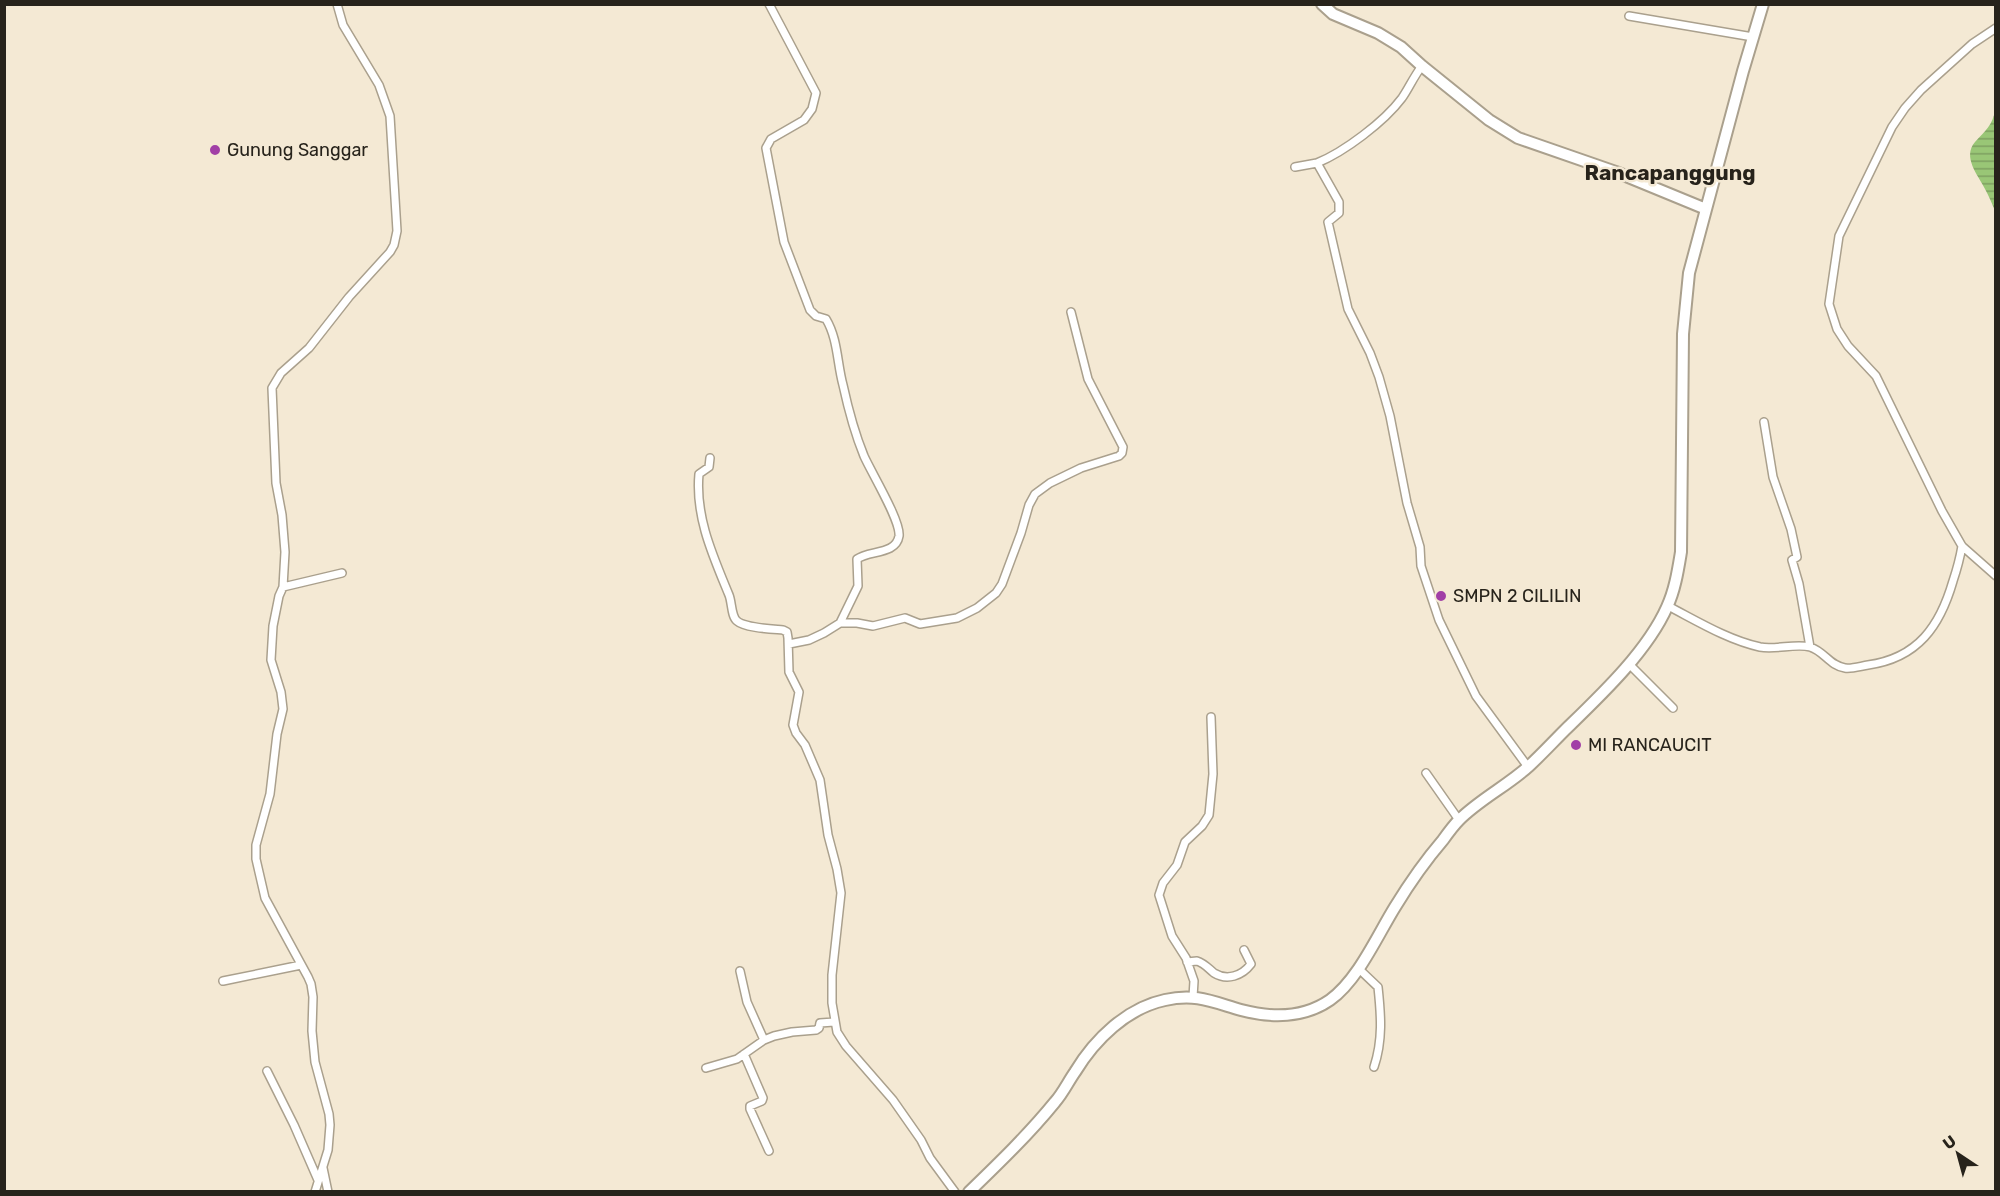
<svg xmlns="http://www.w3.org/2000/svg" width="2000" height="1196" viewBox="0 0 2000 1196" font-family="Rubik,sans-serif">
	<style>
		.water { fill: url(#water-rules) }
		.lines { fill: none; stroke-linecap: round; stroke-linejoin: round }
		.street-casing { stroke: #aaa08d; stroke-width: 10 }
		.secondary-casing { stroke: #aaa08d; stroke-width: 14 }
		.street { stroke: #fff; stroke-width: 7 }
		.secondary { stroke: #fff; stroke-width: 10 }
		.poi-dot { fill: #a13fa6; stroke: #f4e9d4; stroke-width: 2 }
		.labels { text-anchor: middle; stroke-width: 5; stroke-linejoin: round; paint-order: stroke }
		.poi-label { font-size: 18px; fill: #27231b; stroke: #f4e9d4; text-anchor: start }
		.quarter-label { font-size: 21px; font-weight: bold; fill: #27231b; stroke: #f4e9d4 }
	</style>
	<defs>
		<pattern id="water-rules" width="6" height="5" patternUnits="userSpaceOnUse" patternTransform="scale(1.5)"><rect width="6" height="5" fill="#99c676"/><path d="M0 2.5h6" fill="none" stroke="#7da060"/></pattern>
	</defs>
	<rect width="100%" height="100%" fill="#f4e9d4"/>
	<path class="water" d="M1995,110L1996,211H1995C1992,204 1989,196 1985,189C1978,175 1962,157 1975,142C1985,131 1993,125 1995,110Z"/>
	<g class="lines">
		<defs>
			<path id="street" d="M769,4L816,93L812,109L804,120L771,139L766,148L784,242L810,310L816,316L826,319C838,339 837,363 843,385C848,408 855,434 864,456C871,472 901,521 899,536C896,555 869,550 857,559L858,586L840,623L824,633L809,640L789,644
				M1629,16L1753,37
				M1996,28L1972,44L1921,90L1905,108L1892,127L1839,236L1829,304L1837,329L1848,346L1876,376L1942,511L1962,546L1996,576
				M1422,66C1414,76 1409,88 1402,98C1384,122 1344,152 1317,163L1339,202V213L1328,222L1348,309L1370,353L1379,377L1390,416L1407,503L1420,547L1421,566L1439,620L1476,696L1528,767
				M1295,167L1317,163
				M1764,422L1773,477L1791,529L1797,557L1792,560L1799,584L1810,647
				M710,458L709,467L699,474C695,517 713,556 729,595C732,602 731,616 737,621C745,628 772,629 783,630L787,632L788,638L789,672L799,692L793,725L796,733L805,745L820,780L828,835L837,869L841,893L832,975V1003L837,1032L846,1046L893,1100L921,1140L930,1158L955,1192
				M283,587L342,573
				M1668,606C1697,621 1728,640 1760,647C1776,650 1796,643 1810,647C1824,651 1830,666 1845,668C1852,669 1861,666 1868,665C1918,658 1940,626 1953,581C1957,569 1960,558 1962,546
				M840,623H857L873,626L905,618L920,624L957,618L977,608L996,593L1002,584L1021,533L1029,505L1035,494L1050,483L1081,468L1119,456L1122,453L1123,447L1088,379L1071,312
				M1629,664L1673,708
				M1426,773L1459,820
				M1187,962L1197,961C1204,963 1208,968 1214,973C1227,981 1242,976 1251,964L1244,950
				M1358,968L1378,987C1381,1015 1383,1040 1374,1067
				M740,971L747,1002L764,1040
				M223,981L301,965
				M1193,997L1194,981L1186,958L1172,936L1159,895L1163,883L1177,865L1185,842L1202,826L1209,815L1213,774L1211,717
				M744,1054L763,1098L762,1101L750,1106V1109L769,1151
				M706,1068L737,1059L764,1040L774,1036L792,1032L816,1030L819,1028L820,1023L834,1022
				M267,1071L294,1125L318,1180
				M323,1168L328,1192
				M315,1192L328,1150L330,1125L329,1114L315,1062L312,1031L313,997L311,984L308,977L265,898L256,859V845L270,794L277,734L283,709L281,692L271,660L273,626L279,596L283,587L285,552L282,515L276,483L272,388L281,373L309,348L349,297L390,252L394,245L397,231L390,116L379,85L343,25L337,4"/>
			<path id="secondary" d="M1322,4L1333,14L1378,33L1401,47L1422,66L1489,120L1518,138L1616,172L1706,209
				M969,1192C999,1163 1029,1134 1055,1102C1063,1093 1068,1082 1075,1072C1095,1039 1127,1008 1165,1000C1196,993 1213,1002 1241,1010C1271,1018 1304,1018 1330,1000C1358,980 1377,936 1395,907C1409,884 1425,861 1443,840C1448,833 1453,826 1459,820C1480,799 1507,786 1529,766C1541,755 1553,742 1565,730C1600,696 1647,652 1667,607C1675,590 1678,570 1681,552L1683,334L1689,273L1743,71L1763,4"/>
		</defs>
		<use href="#street" class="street-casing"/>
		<use href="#secondary" class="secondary-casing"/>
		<use href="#street" class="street"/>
		<use href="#secondary" class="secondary"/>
	</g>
	<g class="poi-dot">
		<circle cx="215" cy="150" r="6"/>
		<circle cx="1441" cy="596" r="6"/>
		<circle cx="1576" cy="745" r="6"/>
	</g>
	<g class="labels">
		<g class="poi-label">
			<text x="227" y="156">Gunung Sanggar</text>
			<text x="1453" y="602">SMPN 2 CILILIN</text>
			<text x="1588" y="751">MI RANCAUCIT</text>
		</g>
		<g class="quarter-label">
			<text x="1670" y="180">Rancapanggung</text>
		</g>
	</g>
	<rect width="2000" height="1196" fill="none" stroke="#27231b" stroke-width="12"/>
	<g transform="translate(1958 1154) rotate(324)" stroke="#f4e9d4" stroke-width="4.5" paint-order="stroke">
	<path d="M0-4.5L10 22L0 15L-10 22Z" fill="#27231b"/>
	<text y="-9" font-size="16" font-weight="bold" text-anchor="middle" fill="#27231b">U</text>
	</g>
</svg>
